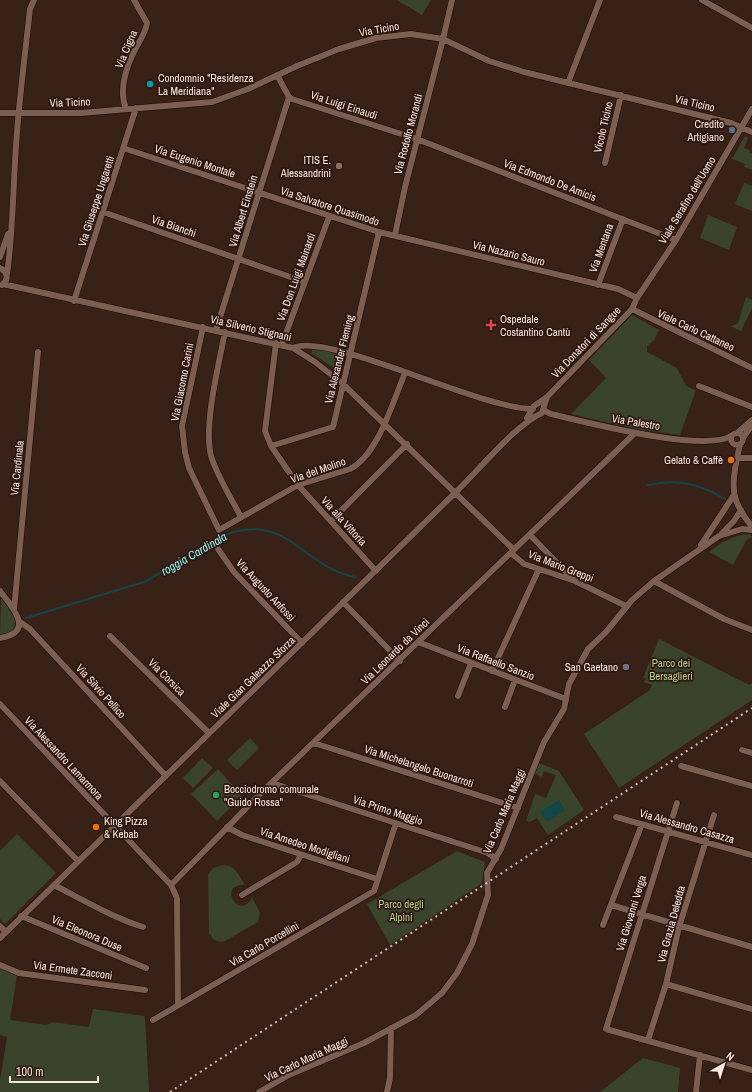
<svg xmlns="http://www.w3.org/2000/svg" width="752" height="1092" viewBox="0 0 752 1092" font-family="'Archivo Narrow',sans-serif">
	<style>
		.green { fill: #3a442d; fill-rule: evenodd }
		.water { fill: #144547 }
		.lines { fill: none; stroke-linecap: round; stroke-linejoin: round }
		.stream { stroke: #144547; stroke-width: 2 }
		.minor-casing { stroke: #1f0903; stroke-width: 7 }
		.minor { stroke: #7b5f53; stroke-width: 6 }
		.rail { stroke: #cfbdb5; stroke-width: 2; stroke-dasharray: 2 4; stroke-linecap: butt }
		.culture-dot { fill: #0f9aa8; stroke: #2e170e; stroke-width: 1.5 }
		.service-dot { fill: #5c6f8a; stroke: #2e170e; stroke-width: 1.5 }
		.education-dot { fill: #8d6e63; stroke: #2e170e; stroke-width: 1.5 }
		.health-dot { fill: #e0444e; stroke: #2e170e; stroke-width: 1.5 }
		.food-dot { fill: #e8710a; stroke: #2e170e; stroke-width: 1.5 }
		.worship-dot { fill: #6b7280; stroke: #2e170e; stroke-width: 1.5 }
		.leisure-dot { fill: #2e9e5b; stroke: #2e170e; stroke-width: 1.5 }
		.labels { text-anchor: middle; stroke-width: 3.5; stroke-linejoin: round; paint-order: stroke }
		.street-label { font-size: 11px; fill: #fae9e2; stroke: #2e170e }
		.poi-label { font-size: 11px; fill: #fae9e2; stroke: #2e170e; text-anchor: start }
		.park-label { font-size: 11px; fill: #b2d08d; stroke: #2e170e }
		.water-label { font-size: 12px; font-style: italic; fill: #90f4f7; stroke: #2e170e }
	</style>
	<rect width="100%" height="100%" fill="#382117"/>
	<path class="green" d="M397,0H431L422,15Z
		M745,136L748,138L744,148L750,150L749,153L752,154V170L744,167L745,164L732,159Z
		M744,183L752,186V211L735,204Z
		M708,215L737,227L729,250L700,238Z
		M746,297L752,300V308L741,331L726,324L732,326L738,323Z
		M632,315L659,330L654,340L647,346V352L677,368L686,386L696,390L680,435L635,429L571,414L606,378L589,360Z
		M313,348L344,355L340,372L311,353Z
		M750,534L752,537L746,541L733,565L709,552C722,542 733,535 750,534Z
		M1,598C14,608 25,634 0,635Z
		M659,639L749,685L752,683V700L619,788L584,734L650,690L652,685L644,682L646,678H643Z
		M250,738L259,748L237,770L227,760Z
		M202,758L213,768L193,788L183,778Z
		M539,763L559,771L584,810L548,835L537,818L530,822L526,821L541,777L535,773ZM544,771L556,775L546,798L535,794Z
		M218,769L242,796L217,821L191,794Z
		M17,834L56,873L5,924L0,919V851Z
		M457,851L485,862L482,883L390,945L367,904Z
		M223,865C236,866 239,875 245,885C216,884 240,923 252,897L260,913L258,922L225,941C217,943 213,940 209,933L208,875L213,868Z
		M0,968L17,975L10,1020L46,1025L53,1022L89,1027L93,1009L145,1016L149,1092H0V1080L7,1037L0,1035Z
		M643,1058L680,1068L678,1092H600Z"/>
	<path class="water" d="M559,800L565,810L547,822L540,812Z"/>
	<g class="lines">
		<path class="stream" d="M648,485C676,478 701,484 725,499
			M26,618L144,582C190,560 237,505 290,541C311,555 330,573 356,577"/>
		<defs>
			<path id="minor" d="M702,0L752,28
				M277,75L289,97L292,99L417,139L676,240
				M568,83L600,0
				M126,109C118,89 127,64 137,46C141,39 146,31 147,23L134,0
				M0,113H81L212,102L248,89L297,66L339,49L376,38L411,34L443,39L489,61L524,72L731,123L752,132
				M123,148L379,232L618,289L637,298
				M605,163L621,95
				M103,212L305,282
				M395,235L405,187L443,39L452,0
				M0,257L8,234
				M0,268C8,272 9,280 2,285
				M7,274C13,233 13,188 16,146C19,100 25,55 30,9L34,0
				M3,284L293,348L315,362L343,384L514,550
				M598,285L623,219
				M74,301L136,108
				M632,309L752,368
				M203,327L182,426L185,452L189,468L219,530L298,485L350,469C378,455 393,401 405,373
				M216,330L289,97
				M225,332C219,363 202,431 212,459C219,479 231,498 241,517
				M276,343L265,431L271,446L298,485L376,571
				M282,344L329,217
				M293,348C327,331 479,409 533,409
				M699,386L752,407
				M543,410L551,414C586,422 703,453 731,436
				M527,418L534,406L547,397L632,309L637,298L676,240L752,109
				M731 439a6 6 0 1 1 12 0a6 6 0 1 1-12 0Z
				M737,433L752,420
				M743,438L752,425
				M740,444C737,460 730,484 736,500C739,510 746,519 752,527
				M271,446L333,427L379,232
				M738,458H752
				M331,521L407,444
				M722,533L734,521L741,510
				M530,535L574,580
				M701,545L734,495
				M218,549L234,572L302,643
				M511,553L524,564L575,581L626,606
				M654,581L724,619L752,630
				M0,591C12,607 36,632 0,638
				M343,602L400,661
				M14,610L38,352
				M20,622L30,629L166,776
				M110,636L209,733
				M418,642L566,699
				M492,671L539,569
				M458,696L471,663
				M0,704L171,885L177,898L178,1005
				M505,707L515,680
				M314,743L518,808
				M742,750L752,753
				M681,766L752,786
				M0,781L78,861
				M272,783L488,853L496,859
				M677,803L606,1029L752,1070
				M616,817L752,855
				M227,827L242,835L377,879
				M54,885C83,900 112,917 143,927
				M171,885L263,791L635,433
				M242,895L297,862L301,855
				M611,905L752,947
				M21,916L146,968
				M603,925L642,824
				M0,926L6,932
				M0,938L456,492C479,470 515,425 542,413L547,397
				M0,965L19,973L145,990
				M666,984L752,1009
				M153,1020L374,891L396,823
				M648,1040L666,984L679,927L714,815
				M259,1092L289,1075L364,1043L416,1015L442,993L457,973L472,944L488,895L487,873L501,849L544,742L564,709L569,684L588,649L606,632L632,600L654,581L719,536L742,529L752,530
				M387,1092L390,1078L391,1028
				M696,1092L700,1055"/>
		</defs>
		<use href="#minor" class="minor-casing"/>
		<use href="#minor" class="minor"/>
		<path class="rail" d="M170,1092L752,708"/>
	</g>
	<circle class="culture-dot" cx="150" cy="84" r="4"/>
	<circle class="service-dot" cx="732" cy="130" r="4"/>
	<circle class="education-dot" cx="339" cy="166" r="4"/>
	<path class="health-dot" d="M489 319h4v4h4v4h-4v4h-4v-4h-4v-4h4z"/>
	<g class="food-dot">
		<circle cx="731" cy="460" r="4"/>
		<circle cx="96" cy="827" r="4"/>
	</g>
	<circle class="worship-dot" cx="626" cy="667" r="4"/>
	<circle class="leisure-dot" cx="216" cy="795" r="4"/>
	<g class="labels">
		<g class="street-label">
			<text transform="translate(379 29) rotate(-10)" y="4">Via Ticino</text>
			<text transform="translate(126 49) rotate(-67)" y="4">Via Cigna</text>
			<text transform="translate(70 102) rotate(-2)" y="4">Via Ticino</text>
			<text transform="translate(695 103) rotate(14)" y="4">Via Ticino</text>
			<text transform="translate(344 105) rotate(18)" y="4">Via Luigi Einaudi</text>
			<text transform="translate(603 127) rotate(-77)" y="4">Vicolo Ticino</text>
			<text transform="translate(408 134) rotate(-75)" y="4">Via Rodolfo Morandi</text>
			<text transform="translate(195 161) rotate(18)" y="4">Via Eugenio Montale</text>
			<text transform="translate(550 180) rotate(21)" y="4">Via Edmondo De Amicis</text>
			<text transform="translate(687 200) rotate(-59)" y="4">Viale Serafino dell'Uomo</text>
			<text transform="translate(96 201) rotate(-72)" y="4">Via Giuseppe Ungaretti</text>
			<text transform="translate(330 206) rotate(18)" y="4">Via Salvatore Quasimodo</text>
			<text transform="translate(243 211) rotate(-73)" y="4">Via Albert Einstein</text>
			<text transform="translate(174 226) rotate(19)" y="4">Via Bianchi</text>
			<text transform="translate(601 248) rotate(-70)" y="4">Via Mentana</text>
			<text transform="translate(509 253) rotate(14)" y="4">Via Nazario Sauro</text>
			<text transform="translate(296 277) rotate(-70)" y="4">Via Don Luigi Mainardi</text>
			<text transform="translate(251 328) rotate(13)" y="4">Via Silverio Stignani</text>
			<text transform="translate(696 330) rotate(25)" y="4">Viale Carlo Cattaneo</text>
			<text transform="translate(586 342) rotate(-46)" y="4">Via Donatori di Sangue</text>
			<text transform="translate(339 359) rotate(-76)" y="4">Via Alexander Fleming</text>
			<text transform="translate(182 382) rotate(-79)" y="4">Via Giacomo Carini</text>
			<text transform="translate(636 422) rotate(10)" y="4">Via Palestro</text>
			<text transform="translate(17 468) rotate(-84)" y="4">Via Cardinala</text>
			<text transform="translate(318 470) rotate(-19)" y="4">Via del Molino</text>
			<text transform="translate(344 521) rotate(48)" y="4">Via alla Vittoria</text>
			<text transform="translate(561 566) rotate(21)" y="4">Via Mario Greppi</text>
			<text transform="translate(266 590) rotate(47)" y="4">Via Augusto Anfossi</text>
			<text transform="translate(395 651) rotate(-44)" y="4">Via Leonardo da Vinci</text>
			<text transform="translate(496 662) rotate(21)" y="4">Via Raffaello Sanzio</text>
			<text transform="translate(167 677) rotate(45)" y="4">Via Corsica</text>
			<text transform="translate(253 677) rotate(-44)" y="4">Viale Gian Galeazzo Sforza</text>
			<text transform="translate(101 691) rotate(48)" y="4">Via Silvio Pellico</text>
			<text transform="translate(64 758) rotate(47)" y="4">Via Alessandro Lamarmora</text>
			<text transform="translate(419 766) rotate(18)" y="4">Via Michelangelo Buonarroti</text>
			<text transform="translate(388 810) rotate(18)" y="4">Via Primo Maggio</text>
			<text transform="translate(504 811) rotate(-67)" y="4">Via Carlo Maria Maggi</text>
			<text transform="translate(687 826) rotate(16)" y="4">Via Alessandro Casazza</text>
			<text transform="translate(305 845) rotate(18)" y="4">Via Amedeo Modigliani</text>
			<text transform="translate(631 913) rotate(-73)" y="4">Via Giovanni Verga</text>
			<text transform="translate(671 924) rotate(-75)" y="4">Via Grazia Deledda</text>
			<text transform="translate(87 933) rotate(23)" y="4">Via Eleonora Duse</text>
			<text transform="translate(264 944) rotate(-30)" y="4">Via Carlo Porcellini</text>
			<text transform="translate(73 970) rotate(8)" y="4">Via Ermete Zacconi</text>
			<text transform="translate(306 1059) rotate(-25)" y="4">Via Carlo Maria Maggi</text>
		</g>
		<g class="poi-label">
			<text x="158" y="82">Condomnio "Residenza<tspan x="158" dy="13">La Meridiana"</tspan></text>
			<text x="724" y="128" text-anchor="end">Credito<tspan x="724" dy="13">Artigiano</tspan></text>
			<text x="331" y="164" text-anchor="end">ITIS E.<tspan x="331" dy="13">Alessandrini</tspan></text>
			<text x="500" y="323">Ospedale<tspan x="500" dy="13">Costantino Cantù</tspan></text>
			<text x="723" y="464" text-anchor="end">Gelato &amp; Caffè</text>
			<text x="618" y="671" text-anchor="end">San Gaetano</text>
			<text x="224" y="793">Bocciodromo comunale<tspan x="224" dy="13">"Guido Rossa"</tspan></text>
			<text x="104" y="825">King Pizza<tspan x="104" dy="13">&amp; Kebab</tspan></text>
		</g>
		<g class="park-label">
			<text x="671" y="667">Parco dei<tspan x="671" dy="13">Bersaglieri</tspan></text>
			<text x="401" y="908">Parco degli<tspan x="401" dy="13">Alpini</tspan></text>
		</g>
		<g class="water-label">
			<text transform="translate(194 554) rotate(-30)" y="4">roggia Cardinala</text>
		</g>
	</g>
	<g transform="translate(724 1064) rotate(39)" stroke="#2e170e" stroke-width="3" paint-order="stroke">
	<path d="M0-3L7 15L0 10L-7 15Z" fill="#fae9e2"/>
	<text y="-6" font-size="11" font-weight="bold" text-anchor="middle" fill="#fae9e2">N</text>
	</g>
	<path d="M10 1076v6h88v-6" fill="none" stroke="#fae9e2" stroke-width="2"/>
	<text x="16" y="1076" font-size="12" fill="#fae9e2" stroke="#2e170e" stroke-width="3" paint-order="stroke">100 m</text>
</svg>
